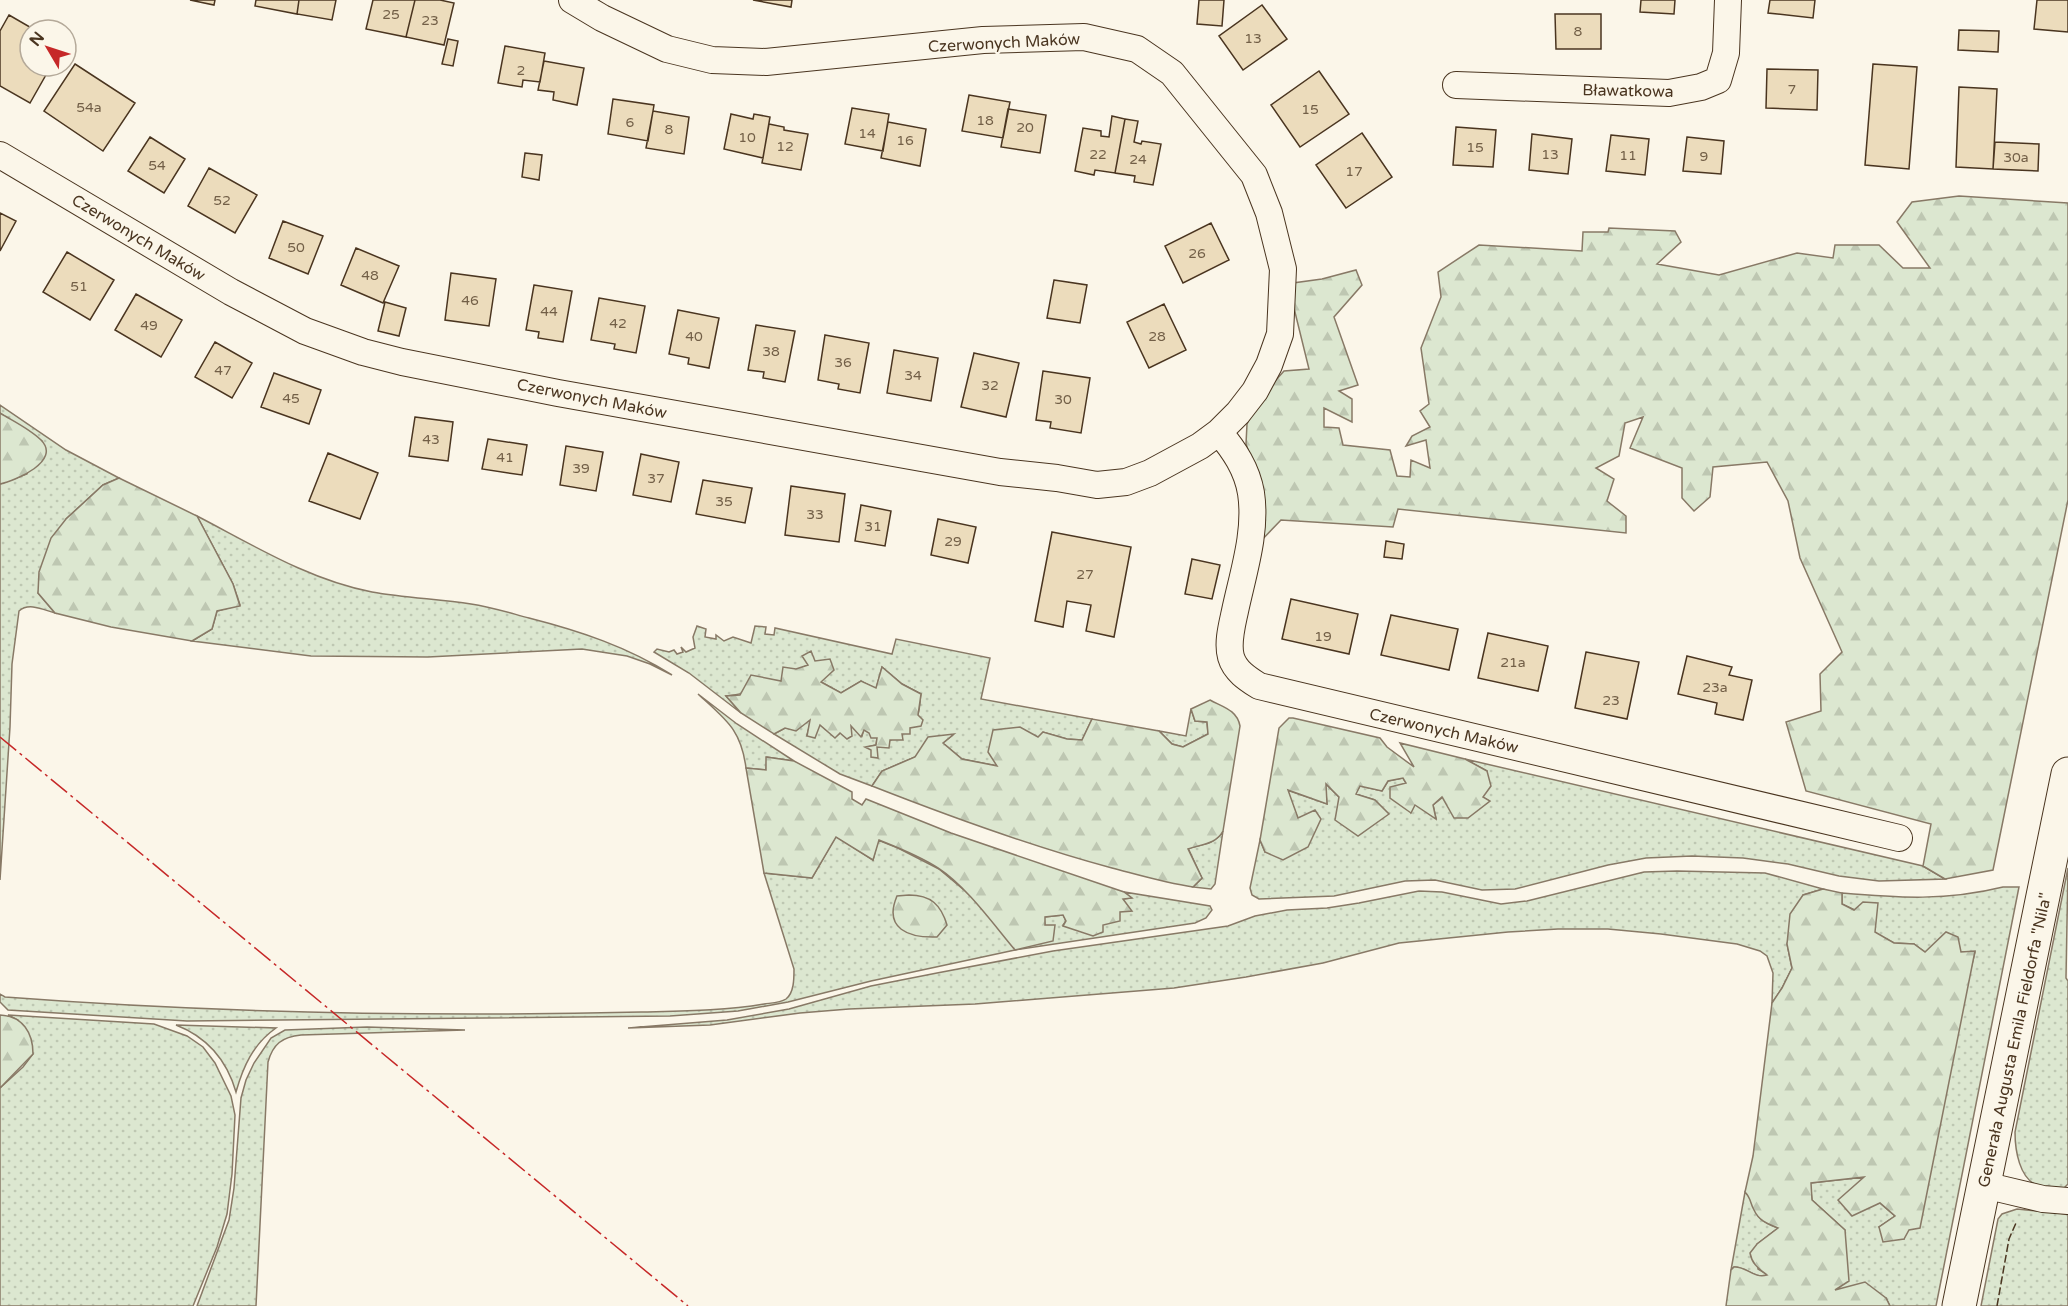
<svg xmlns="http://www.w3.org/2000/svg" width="2068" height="1306" viewBox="0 0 2068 1306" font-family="'Varela Round',sans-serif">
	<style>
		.grass { fill: url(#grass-dots); stroke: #887966; stroke-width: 1.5 }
		.forest { fill: url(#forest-firs); stroke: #887966; stroke-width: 1.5 }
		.building { fill: #ecdcbc; stroke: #4a3520; stroke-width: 1.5 }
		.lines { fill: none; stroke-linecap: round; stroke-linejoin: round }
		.street-casing { stroke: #4a3520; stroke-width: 28 }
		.primary-casing { stroke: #4a3520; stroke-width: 35 }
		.street { stroke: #fbf6e9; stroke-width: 26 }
		.primary { stroke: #fbf6e9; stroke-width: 33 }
		.fence { stroke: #4a3520; stroke-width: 1.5; stroke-dasharray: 8 3; stroke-linecap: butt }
		.power { stroke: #c62828; stroke-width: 1.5; stroke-dasharray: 21 4.5 3 4.5; stroke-linecap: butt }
		.labels { text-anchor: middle; stroke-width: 4.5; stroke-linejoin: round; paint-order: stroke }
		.number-label { font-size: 14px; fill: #725f47 }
		.street-label { font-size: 16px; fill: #4a3520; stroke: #fbf6e9 }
	</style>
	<defs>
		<pattern id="grass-dots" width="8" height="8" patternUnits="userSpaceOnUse" patternTransform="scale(1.5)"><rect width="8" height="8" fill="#dce7d0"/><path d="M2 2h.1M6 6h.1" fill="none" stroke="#bec7b2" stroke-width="1.8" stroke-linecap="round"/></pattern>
		<pattern id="forest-firs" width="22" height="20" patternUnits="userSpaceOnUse" patternTransform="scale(1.5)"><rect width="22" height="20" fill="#dce7d0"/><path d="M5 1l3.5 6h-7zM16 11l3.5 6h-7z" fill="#bec7b2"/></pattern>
	</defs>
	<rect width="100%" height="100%" fill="#fbf6e9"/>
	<path class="grass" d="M0,405L66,450L119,478L103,485L66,519L38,593L55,613C44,610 29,602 19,611L12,664L10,727L0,880V484L27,474L42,441L0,413Z
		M197,516C253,545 309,580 372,592C405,598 439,599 471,604C491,607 510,613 529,618C580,631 628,647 672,675L650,664L627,656L582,649L428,657L311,656L192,641L212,629L217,611L240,605L233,584Z
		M697,626L706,629L705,637L716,639V635L724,641L733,637L751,643L755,626L766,627L765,634L774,635L775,628L892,654L896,639L990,658L981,699L1092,719L1082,740L1067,739L1043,732L1038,738L998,766L962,759L943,743L953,735L915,757L882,771L872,786L840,774L774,734L785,728L811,720L807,735L820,725L835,737L851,725L862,736L864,729L877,738L876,745L867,747C883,747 913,731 918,714C920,708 920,700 921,694L902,684L882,667L876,689L861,681L841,693L821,682L811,652L809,665C793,670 791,676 779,682C763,689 744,694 726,696L741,713L689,673L654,652L657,649L669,652L674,650L677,654L683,652L681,647L686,652L695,648L693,637Z
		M698,694L737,724L794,761L767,757L766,770L746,768C741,729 726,720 698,694Z
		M1191,709L1195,721L1207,722L1208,734L1183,747L1172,744L1159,731L1186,736Z
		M1465,759L1923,866L1945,879L1879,881L1839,876L1788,864L1743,858L1692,856L1646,858L1608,865L1515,889L1482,890L1435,880L1405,881L1334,896L1259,899L1252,895L1250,888L1260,840L1265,852L1298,819L1287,790L1327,804L1325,783L1339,797L1375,800L1355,794L1360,786L1382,791L1388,781L1403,778L1406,783L1411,812L1415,804L1436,818L1433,805L1443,797L1489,801L1482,797L1487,771Z
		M1223,831L1215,884L1211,889L1193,887L1202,878L1188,848C1202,845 1216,844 1223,831Z
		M836,836L873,860L878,840L898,848L939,869L963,889L1045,925L1044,917L1063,915L1066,921L1063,925C1089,925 1116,931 1123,899L1131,898L1124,892L1210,906L1212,910L1206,918L1195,923L1015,950L871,981L788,1002L738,1011L670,1016L187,1021L8,1010L0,1002V994L5,997C217,1013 429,1017 641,1012C683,1011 723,1011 764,1004C770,1003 780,1003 786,999C794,993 794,979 794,969L764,873L812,878Z
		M2068,868L2066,978L2068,981V1184L2063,1189C2055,1188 2046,1188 2039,1186C2019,1180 2015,1149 2015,1132Z
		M1677,871L1765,873L1823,889L1803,895L1787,944L1792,968L1782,988L1772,1003L1773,973L1767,956L1760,951L1737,944L1661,934L1608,929H1558L1508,932L1399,943L1323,963L1246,977L1174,988L975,1004L849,1009L800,1013L710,1025L628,1028L727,1020L789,1009L871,986L937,973L1053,951L1228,926L1255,916L1287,910L1327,908L1359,903L1419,891L1442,892L1501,904L1527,901L1644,872Z
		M2003,887H2019L1936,1306H1890L1886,1298L1832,1291L1845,1230L1812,1200L1810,1183L1865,1177L1880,1203L1895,1216L1879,1227L1904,1239L1975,952H1925L1914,944L1894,943L1875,933L1855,910L1842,904V893C1900,898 1946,901 2003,887Z
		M8,1015L154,1024L187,1036L203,1047L215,1063L231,1096L235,1115L232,1174L227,1214L217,1247L193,1306H0V1088L23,1067L33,1054L18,1020Z
		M176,1025L276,1028C253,1044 243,1067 236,1092C227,1061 207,1037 176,1025Z
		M367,1027L465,1030L301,1035C282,1037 273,1044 268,1062L256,1306H197L229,1220L234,1188L241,1098L246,1080L254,1063L271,1038L285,1030Z
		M1745,1192C1761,1208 1747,1217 1778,1228L1757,1244L1758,1269L1768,1275C1753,1279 1747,1267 1734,1267L1731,1270Z
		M2017,1209L2068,1214V1306H1981L1998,1219L2002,1214Z"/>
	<path class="forest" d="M1959,196L2068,203V500L1993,870L1945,879L1923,866L1931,824L1806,791L1786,722L1821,711L1820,674L1842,652L1800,558L1788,501L1767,462L1713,467L1710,497L1694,511L1682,498V468L1630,448L1643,417L1625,423L1619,456L1596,468L1614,479L1607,501L1626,516V533L1398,509L1393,527L1281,520L1256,546L1262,491L1246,444L1247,424L1259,399L1284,371L1309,369L1291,296L1293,283L1322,279L1356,270L1362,285L1334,317L1358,385L1339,391L1352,399V422L1324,408V427L1339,428L1343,445L1390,450L1397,476L1410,477L1411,460L1430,468L1426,440L1406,446L1412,436L1430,427L1420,411L1429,404L1421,348L1441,297L1438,272L1479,245L1582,251L1583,232H1608L1609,228L1675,231L1681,242L1657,264L1719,275L1797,253L1833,258L1835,245H1879L1903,268H1930L1897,222L1912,202Z
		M0,413C13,421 30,429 41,440C62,461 15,481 0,484Z
		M119,478L197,516L233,584L240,606L217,611L212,629L192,641L111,627L55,613L38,593L39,572L51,538L66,519L103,485Z
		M811,651L815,661L830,659L834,670L821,682L841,693L861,681L876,688L882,667L902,684L921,694L918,715L923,720L921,726L910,728V734H902L903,740H890L889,748L877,747L878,758L871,757V750L865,747L876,745L877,738H871L869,733L864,730L861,737L851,726L852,736L847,739L840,733L835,738L820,725L815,738L807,736L810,720L796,731L785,728L774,734L741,713L726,696L740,695L751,675L781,681L783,667L796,669L808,665L802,656Z
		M1210,700C1223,707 1237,710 1240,726L1223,831C1216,844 1202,844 1188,849L1202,878L1193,887C1166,883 1139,875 1112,868C1030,846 951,817 872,786L882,771L915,757L928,737L954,734L943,743L962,759L997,766L988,752L993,730L1020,727L1038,737L1043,732L1067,739L1082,740L1092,719L1159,731L1172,744L1183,747L1208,734L1207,722L1195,721L1191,709Z
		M1289,718H1293L1380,738L1387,747L1414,767L1400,743L1465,759L1487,771L1491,786L1483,797L1490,801L1468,818H1454L1442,797L1433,805L1436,819L1415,805L1411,813L1390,798V787L1406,783L1403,778L1388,781L1382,791L1360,786L1356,794L1375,800L1389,814L1358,836L1335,820L1339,797L1326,784L1327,804L1288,790L1298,818L1315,810L1321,819L1308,847L1283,860L1265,852L1260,840L1279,728Z
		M766,757L794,761L852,792V799L862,805L866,799L951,833L1124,892L1132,898L1123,899L1132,911L1120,912V921L1103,925V932L1093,936L1063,926L1066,921L1063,915L1045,917V925H1055L1053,941L1015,950C993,924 967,887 938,868C920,856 899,848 879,840L873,860L836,837L812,878L764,873L746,768L766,770Z
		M1823,889L1842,893V904L1854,910L1863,902L1878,903L1875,932L1894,943L1914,944L1925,952L1946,932L1958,937L1961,952L1975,951L1920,1228L1909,1230L1904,1239L1883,1242L1879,1227L1895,1216L1880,1203L1852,1216L1838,1200L1864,1177L1811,1183L1812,1200L1845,1230L1849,1281L1835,1290L1865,1282L1886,1298L1890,1306H1726L1731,1270L1734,1267C1747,1266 1753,1279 1767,1275C1758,1268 1752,1264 1750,1253L1757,1244L1778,1228C1768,1224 1759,1221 1754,1210C1750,1203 1751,1198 1745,1192L1753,1156L1772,1003L1782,988L1792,968L1787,944L1790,914L1803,895Z
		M909,895C931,895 941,905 947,925L937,937C909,938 883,929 897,896Z
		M0,1015C23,1016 33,1033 33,1054L0,1088Z"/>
	<path class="building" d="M190,0H215L214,5Z
		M256,0H299L297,14L255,6Z
		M299,0H336L332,20L297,14Z
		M373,0H415L406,37L366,29Z
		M415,0H440L454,3L444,45L406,37Z
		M753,0H792L791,7Z
		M1199,0H1224L1222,26L1197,24Z
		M1641,0H1675L1674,14L1640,12Z
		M1770,0H1815L1813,18L1768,13Z
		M2037,0H2068V32L2034,29Z
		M1262,5L1287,39L1243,70L1219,36Z
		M1555,14H1601V49H1556Z
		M9,15L35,30H30V66H51L30,103L0,86V31Z
		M1959,30L1999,31L1998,52L1958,50Z
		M448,39L458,41L453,66L442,64Z
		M505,46L545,53L540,82L523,80L522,87L498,83Z
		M544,61L584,68L577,105L553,100L554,92L538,90Z
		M75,64L135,103L103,151L44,111Z
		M1873,64L1917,67L1909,169L1865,165Z
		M1767,69L1818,70L1817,110L1766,108Z
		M1319,71L1349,114L1300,147L1271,105Z
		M1959,87L1997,89L1993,169L1956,167Z
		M969,95L1010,102L1003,138L962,131Z
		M613,99L654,105L648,141L608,134Z
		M852,108L889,114L883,151L845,144Z
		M1008,109L1046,115L1040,153L1001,147Z
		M653,111L689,117L684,154L646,148Z
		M731,114L753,119L754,114L770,117L763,158L724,149Z
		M1112,116L1125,119L1115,173L1095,170L1094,175L1075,171L1083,128L1101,131V136L1109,137Z
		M1125,119L1138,121L1134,142L1141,144L1142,141L1161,144L1153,185L1134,182L1135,176L1115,173Z
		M888,122L926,129L920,166L881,158Z
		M769,124L784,127V130L808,134L801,170L762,163Z
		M1456,127L1496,130L1493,167L1453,165Z
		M1362,133L1392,177L1346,208L1316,165Z
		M1532,134L1572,139L1568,174L1529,170Z
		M1611,135L1649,139L1645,175L1606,171Z
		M150,137L185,159L164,193L128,171Z
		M1687,137L1724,141L1721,174L1683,171Z
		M1995,142L2039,144L2038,171L1993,169Z
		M525,153L542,155L539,180L522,177Z
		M209,168L257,195L235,233L188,206Z
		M0,213L16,221L0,251Z
		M283,221L323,236L308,274L269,258Z
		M1211,223L1229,260L1183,283L1165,246Z
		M356,248L399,266L383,303L341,285Z
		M67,252L114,280L90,320L43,292Z
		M451,273L496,279L489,326L445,320Z
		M1054,280L1087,285L1080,323L1047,318Z
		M534,285L572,291L563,342L538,338L539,332L526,330Z
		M136,294L182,320L161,357L115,330Z
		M599,298L645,306L636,353L614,349L615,344L591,340Z
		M385,302L406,308L399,336L378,331Z
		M1164,304L1186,350L1149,368L1127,322Z
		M678,310L719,318L709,368L688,364L689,358L669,354Z
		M756,325L795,331L785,382L763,378L764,372L748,370Z
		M825,335L869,343L860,393L838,389L839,384L818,380Z
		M215,342L252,363L232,398L195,377Z
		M894,350L938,358L931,401L887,393Z
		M974,353L1019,363L1006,417L961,407Z
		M1043,371L1090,378L1081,433L1050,428L1051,422L1036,420Z
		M274,373L321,390L309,424L261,407Z
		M415,417L453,422L448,461L409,456Z
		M488,439L527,445L522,475L482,469Z
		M566,446L603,452L596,491L560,485Z
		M328,453L378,473L360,519L309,501Z
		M641,454L679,462L671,502L633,495Z
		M703,480L752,488L745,523L696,514Z
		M791,486L845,494L839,542L785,535Z
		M861,505L891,511L885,546L855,541Z
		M938,519L976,527L968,563L931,555Z
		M1052,532L1131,547L1114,637L1086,631L1091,605L1067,601L1063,627L1035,621Z
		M1386,541L1404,544L1402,559L1384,557Z
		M1192,559L1220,565L1212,599L1185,594Z
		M1291,599L1358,614L1349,654L1282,639Z
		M1391,615L1458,629L1449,670L1381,655Z
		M1488,633L1548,646L1538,691L1478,678Z
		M1586,652L1639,662L1627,719L1575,708Z
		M1687,656L1732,667L1729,675L1752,680L1743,720L1715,714L1717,703L1678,694Z"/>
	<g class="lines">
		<defs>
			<path id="street" d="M1456,85L1669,93L1701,87L1718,80L1726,53L1728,0
				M0,155L231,292L305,331L363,352L402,362L558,393L1000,472L1057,478L1097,485L1126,482L1150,473L1200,446L1219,432L1238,413L1255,391L1269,365L1280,334L1283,269L1269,213L1254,175L1172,73L1137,49L1084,37L983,40L766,62L712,60L667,49L602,18L572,0
				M1219,432C1234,450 1247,469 1251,493C1257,532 1243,573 1235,611C1232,625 1227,643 1231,657C1235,671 1248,679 1259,686L1899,838
				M1984,1185L2043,1199L2068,1201"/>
			<path id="primary" d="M1959,1306L2068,774"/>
		</defs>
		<use href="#street" class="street-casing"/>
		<use href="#primary" class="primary-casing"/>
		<use href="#street" class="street"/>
		<use href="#primary" class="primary"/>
		<path class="fence" d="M1997,1306L2009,1239L2016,1223"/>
		<path class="power" d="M0,737L688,1306"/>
	</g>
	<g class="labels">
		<g class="number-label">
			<text x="391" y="19">25</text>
			<text x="430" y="25">23</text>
			<text x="1578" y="36">8</text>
			<text x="1253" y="43">13</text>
			<text x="521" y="75">2</text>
			<text x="1792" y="94">7</text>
			<text x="89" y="112">54a</text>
			<text x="1310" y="114">15</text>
			<text x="985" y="125">18</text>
			<text x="630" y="127">6</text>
			<text x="1025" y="132">20</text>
			<text x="669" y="134">8</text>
			<text x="867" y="138">14</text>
			<text x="747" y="142">10</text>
			<text x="905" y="145">16</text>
			<text x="785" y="151">12</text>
			<text x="1475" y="152">15</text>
			<text x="1098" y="159">22</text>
			<text x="1550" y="159">13</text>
			<text x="1628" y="160">11</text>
			<text x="1704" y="161">9</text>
			<text x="2016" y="162">30a</text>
			<text x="1138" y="164">24</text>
			<text x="157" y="170">54</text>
			<text x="1354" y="176">17</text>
			<text x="222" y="205">52</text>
			<text x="296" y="252">50</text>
			<text x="1197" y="258">26</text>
			<text x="370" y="280">48</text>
			<text x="79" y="291">51</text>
			<text x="470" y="305">46</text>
			<text x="549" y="316">44</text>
			<text x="618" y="328">42</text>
			<text x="149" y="330">49</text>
			<text x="694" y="341">40</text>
			<text x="1157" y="341">28</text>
			<text x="771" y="356">38</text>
			<text x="843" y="367">36</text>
			<text x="223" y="375">47</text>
			<text x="913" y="380">34</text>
			<text x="990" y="390">32</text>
			<text x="291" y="403">45</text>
			<text x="1063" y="404">30</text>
			<text x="431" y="444">43</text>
			<text x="505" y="462">41</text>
			<text x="581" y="473">39</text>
			<text x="656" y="483">37</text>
			<text x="724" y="506">35</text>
			<text x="815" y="519">33</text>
			<text x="873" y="531">31</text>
			<text x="953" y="546">29</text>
			<text x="1085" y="579">27</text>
			<text x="1323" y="641">19</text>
			<text x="1513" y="667">21a</text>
			<text x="1715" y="692">23a</text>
			<text x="1611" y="705">23</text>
		</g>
		<g class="street-label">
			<text transform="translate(1004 42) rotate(-3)" y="6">Czerwonych Maków</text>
			<text transform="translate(1628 90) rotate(1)" y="6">Bławatkowa</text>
			<text transform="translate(139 237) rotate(31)" y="6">Czerwonych Maków</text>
			<text transform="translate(592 398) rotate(11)" y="6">Czerwonych Maków</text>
			<text transform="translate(1444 730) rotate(13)" y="6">Czerwonych Maków</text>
			<text transform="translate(2014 1040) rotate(-78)" y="6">Generała Augusta Emila Fieldorfa "Nila"</text>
		</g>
	</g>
	<g transform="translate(48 48) rotate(309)"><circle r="28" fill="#fbf6e9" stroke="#b4a999" stroke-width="1.5"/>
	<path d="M0-4.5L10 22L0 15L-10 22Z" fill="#c62828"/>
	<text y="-9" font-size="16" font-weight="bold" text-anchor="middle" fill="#4a3520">N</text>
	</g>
</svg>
